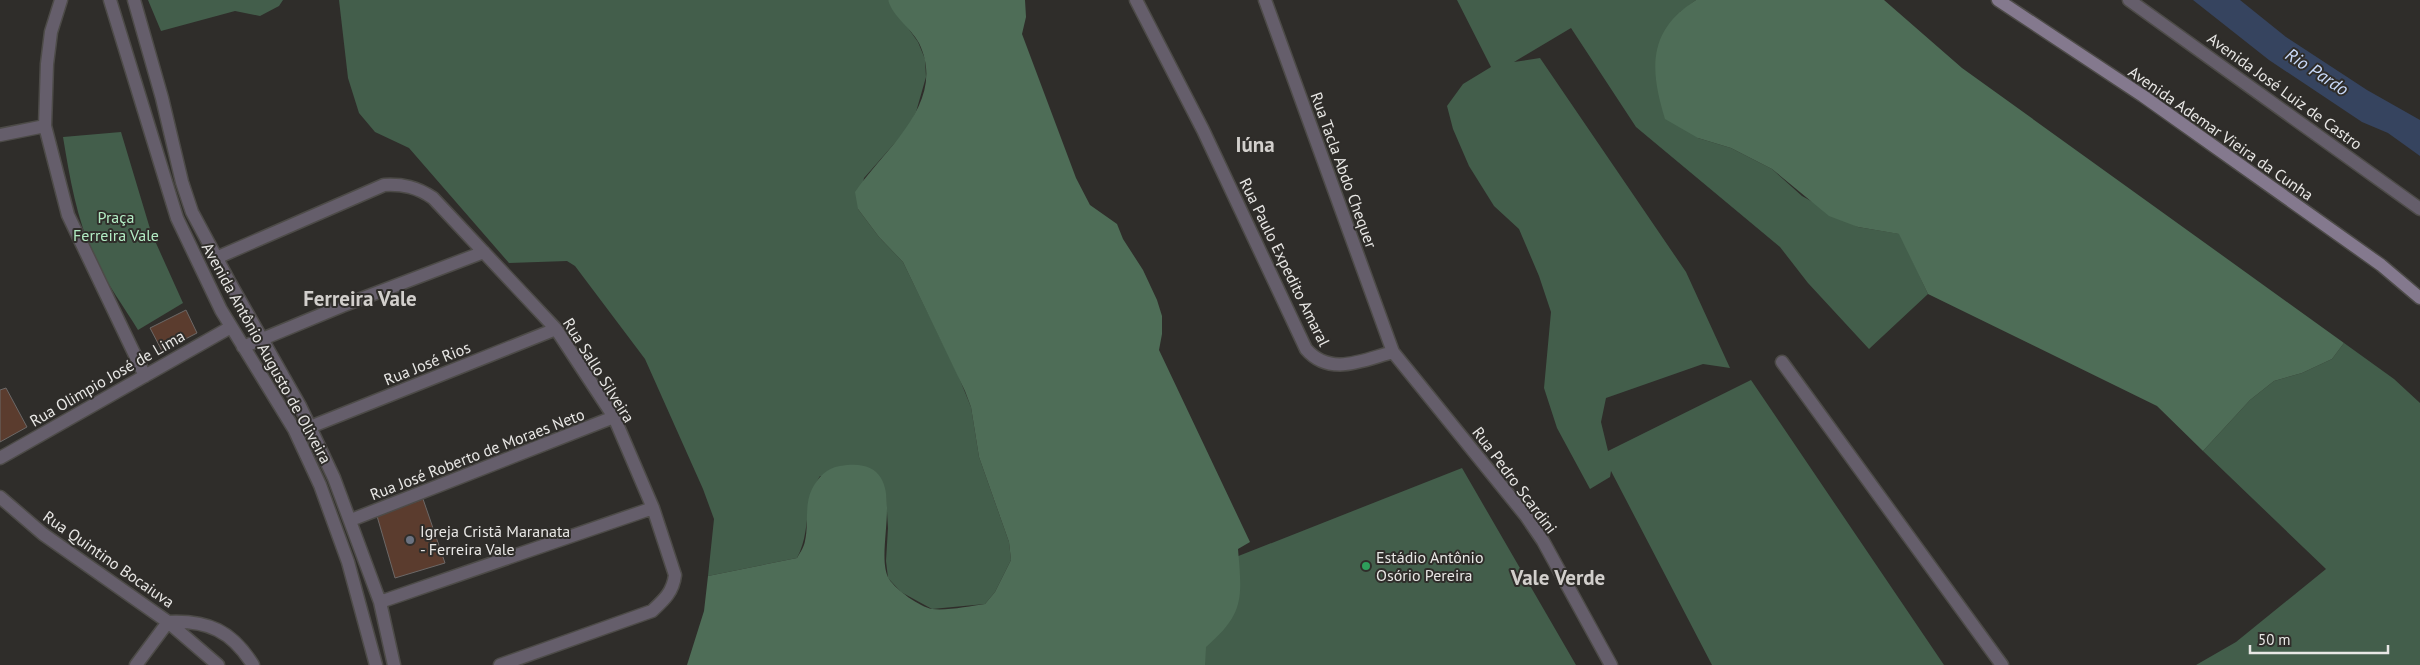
<svg xmlns="http://www.w3.org/2000/svg" width="2420" height="665" viewBox="0 0 2420 665" font-family="'PT Sans',sans-serif">
	<style>
		.green { fill: #435e4b }
		.forest { fill: #4e6d57 }
		.water { fill: #36445f }
		.building { fill: #5b3c2e; stroke: #6c6867 }
		.lines { fill: none; stroke-linecap: round; stroke-linejoin: round }
		.street-casing { stroke: #4d4b48; stroke-width: 15 }
		.secondary-casing { stroke: #4d4b48; stroke-width: 15 }
		.street { stroke: #655e6b; stroke-width: 12 }
		.secondary { stroke: #84798e; stroke-width: 12 }
		.worship-dot { fill: #6b7280; stroke: #2f2d2a; stroke-width: 2 }
		.leisure-dot { fill: #2e9e5b; stroke: #2f2d2a; stroke-width: 2 }
		.labels { text-anchor: middle; stroke-width: 4; stroke-linejoin: round; paint-order: stroke }
		.street-label { font-size: 16px; fill: #e8e7e5; stroke: #2f2d2a }
		.park-label { font-size: 16px; fill: #b3ecc4; stroke: #2f2d2a }
		.poi-label { font-size: 16px; fill: #e8e7e5; stroke: #2f2d2a; text-anchor: start }
		.water-label { font-size: 18px; font-style: italic; fill: #c9dafa; stroke: #2f2d2a }
		.district-label { font-size: 21px; font-weight: bold; fill: #d2cfcc; stroke: #2f2d2a }
	</style>
	<rect width="100%" height="100%" fill="#2f2d2a"/>
	<path class="green" d="M148,0H283L279,6L260,16L235,11L161,31Z
		M339,0H888L918,42L925,59L926,77L916,112L908,128L864,178L858,209L879,237L903,262L958,375L971,407L979,457L1009,542L1011,560L995,592L985,604L932,609L901,592L888,578L886,561L888,528L886,495L820,476C802,505 812,529 797,558L708,576L714,519L703,489L645,359L575,266L567,261L509,263L409,148L375,132L359,113L348,78Z
		M1457,0H1696L1680,12L1698,138L1731,148L1772,169L1802,196L1858,227L1900,234L1928,294L1869,349L1808,283L1780,247L1636,127L1571,28L1514,62L1540,58L1686,272L1730,368L1703,364L1606,398L1601,422L1608,451L1751,380L1944,665H1712L1611,471L1610,477L1590,489L1557,428L1544,388L1551,312L1539,276L1519,229L1494,206L1469,166L1453,129L1447,106L1463,84L1491,67Z
		M121,132L151,232L183,303L138,330C124,307 107,284 96,260C77,222 70,179 63,137Z
		M2344,343L2394,379L2420,403V665H2196L2236,642L2326,569L2203,451L2250,400L2274,381L2302,373L2332,359Z
		M1462,468L1576,665H962Z"/>
	<path class="forest" d="M888,0H1025L1026,17L1022,34L1076,178L1090,205L1117,224L1123,239L1143,270L1157,300L1162,316V334L1159,350L1250,542L1238,549C1242,598 1245,613 1206,647L1205,665H687L704,611L708,576L797,558C800,553 804,547 805,541C809,524 804,505 812,489C818,477 827,468 840,466C918,453 871,549 889,579C896,590 920,607 932,609C946,611 971,606 985,604L995,592L1011,560L1009,542L979,457L971,407L965,391L903,262L879,237L858,209L855,192C884,149 948,103 919,43C911,28 893,17 888,0Z
		M1696,0H1884L1962,68L2344,343L2332,359L2302,373L2274,381L2250,400L2203,451L2157,406L1928,294L1899,234L1858,227L1829,216L1772,169L1731,148L1698,138L1665,119C1650,70 1647,31 1696,0Z"/>
	<path class="water" d="M2193,0H2240L2286,37L2367,90L2420,120V156L2388,133L2362,122L2269,60Z"/>
	<path class="building" d="M186,310L197,333L162,351L150,328Z
		M6,388L27,427L0,442V390Z
		M423,499L445,563L395,578L377,516Z"/>
	<g class="lines">
		<defs>
			<path id="street" d="M61,0L51,32L47,64L45,126L68,215L145,376
				M110,0L177,218L221,310L294,429L320,485L348,562L376,665
				M134,0L162,98L182,182L192,212L230,283L300,406L334,478L380,602L394,665
				M1136,0L1203,130L1306,349C1330,377 1363,360 1393,352
				M1265,0L1393,352L1526,516L1543,541L1611,665
				M2129,0L2420,209
				M0,135L45,126
				M216,258L384,185C403,184 417,187 433,198L556,329L614,417L653,508L675,575C673,592 664,600 652,611L500,665
				M243,347L342,306L484,252
				M1782,362L2002,665
				M310,427L556,329
				M0,458L231,327
				M0,497L43,534L168,622L218,665
				M351,520L614,417
				M380,602L653,508
				M168,622C208,620 232,631 253,665
				M136,665L168,622"/>
			<path id="secondary" d="M1998,0L2143,96L2381,265L2420,298"/>
		</defs>
		<use href="#street" class="street-casing"/>
		<use href="#secondary" class="secondary-casing"/>
		<use href="#street" class="street"/>
		<use href="#secondary" class="secondary"/>
	</g>
	<circle class="worship-dot" cx="410" cy="540" r="5"/>
	<circle class="leisure-dot" cx="1366" cy="566" r="5"/>
	<g class="labels">
		<g class="street-label">
			<text transform="translate(2285 91) rotate(36)" y="6">Avenida José Luiz de Castro</text>
			<text transform="translate(2221 133) rotate(35)" y="6">Avenida Ademar Vieira da Cunha</text>
			<text transform="translate(1344 170) rotate(70)" y="6">Rua Tacla Abdo Chequer</text>
			<text transform="translate(1285 262) rotate(64)" y="6">Rua Paulo Expedito Amaral</text>
			<text transform="translate(267 353) rotate(61)" y="6">Avenida Antônio Augusto de Oliveira</text>
			<text transform="translate(427 363) rotate(-22)" y="6">Rua José Rios</text>
			<text transform="translate(599 370) rotate(58)" y="6">Rua Sallo Silveira</text>
			<text transform="translate(107 378) rotate(-30)" y="6">Rua Olimpio José de Lima</text>
			<text transform="translate(477 454) rotate(-21)" y="6">Rua José Roberto de Moraes Neto</text>
			<text transform="translate(1515 480) rotate(53)" y="6">Rua Pedro Scardini</text>
			<text transform="translate(109 559) rotate(35)" y="6">Rua Quintino Bocaiuva</text>
		</g>
		<g class="park-label">
			<text x="116" y="223">Praça<tspan x="116" dy="18">Ferreira Vale</tspan></text>
		</g>
		<g class="poi-label">
			<text x="420" y="537">Igreja Cristã Maranata<tspan x="420" dy="18">- Ferreira Vale</tspan></text>
			<text x="1376" y="563">Estádio Antônio<tspan x="1376" dy="18">Osório Pereira</tspan></text>
		</g>
		<g class="water-label">
			<text transform="translate(2317 72) rotate(33)" y="6">Rio Pardo</text>
		</g>
		<g class="district-label">
			<text x="1255" y="152">Iúna</text>
			<text x="360" y="306">Ferreira Vale</text>
			<text x="1558" y="585">Vale Verde</text>
		</g>
	</g>
	<path d="M2250 645v8h138v-8" fill="none" stroke="#e8e7e5" stroke-width="2.5"/>
	<text x="2258" y="645" font-size="15" fill="#e8e7e5" stroke="#2f2d2a" stroke-width="4" paint-order="stroke">50 m</text>
</svg>
